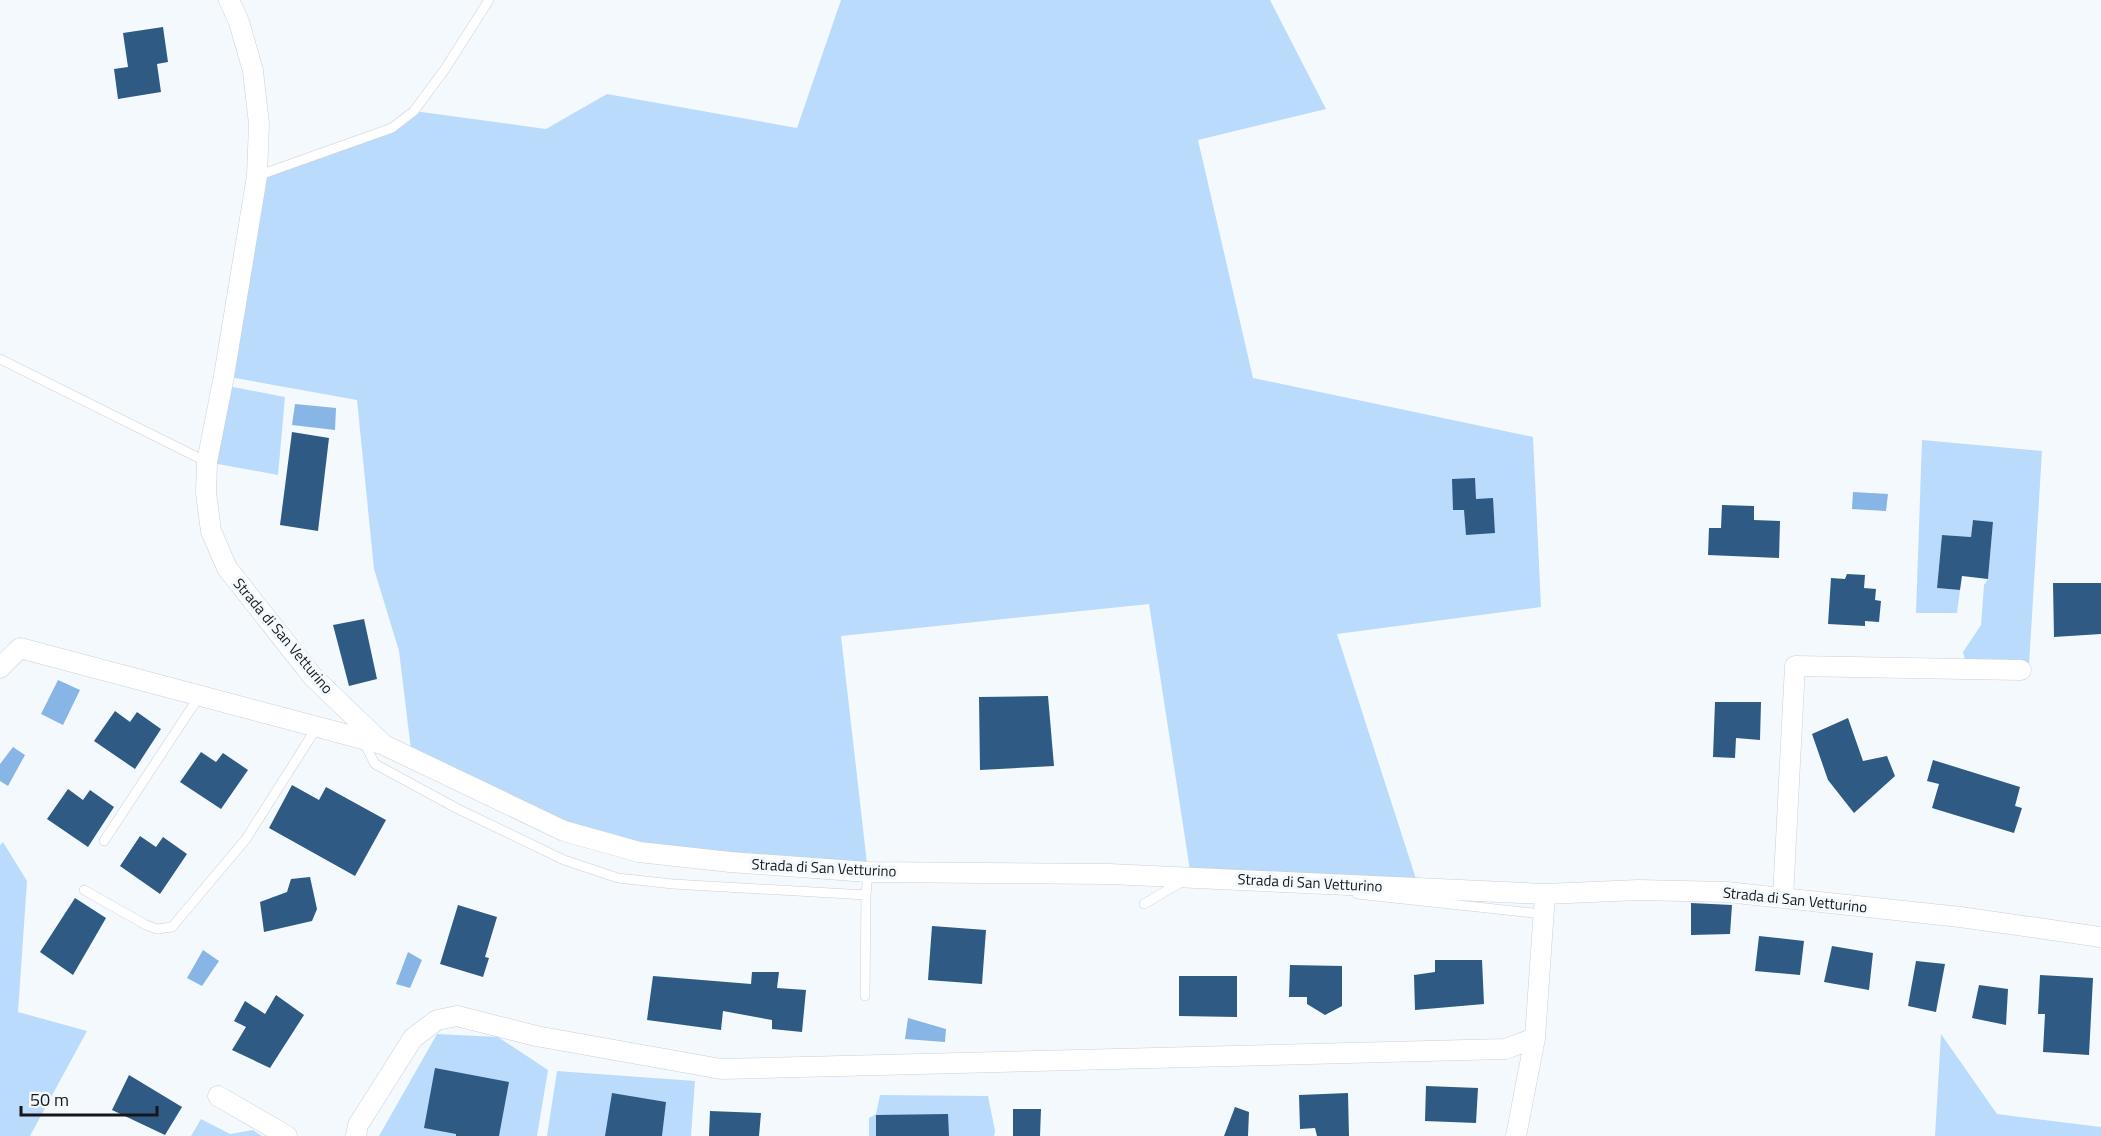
<svg xmlns="http://www.w3.org/2000/svg" width="2101" height="1136" viewBox="0 0 2101 1136" font-family="'Titillium Web',sans-serif">
	<style>
		.green { fill: #bbdbfc }
		.water { fill: #87b5e5 }
		.building { fill: #2e5a84 }
		.lines { fill: none; stroke-linecap: round; stroke-linejoin: round }
		.service-casing { stroke: #c9d0d9; stroke-width: 10 }
		.minor-casing { stroke: #c9d0d9; stroke-width: 21 }
		.service { stroke: #fff; stroke-width: 9 }
		.minor { stroke: #fff; stroke-width: 20 }
		.labels { text-anchor: middle; stroke-width: 6; stroke-linejoin: round; paint-order: stroke }
		.street-label { font-size: 15px; fill: #15171a; stroke: #f4f9fe }
	</style>
	<rect width="100%" height="100%" fill="#f4f9fe"/>
	<path class="green" d="M841,0H1270L1326,109L1198,140L1253,378L1533,437L1541,607L1337,634L1419,888L1191,877L1149,604L841,636L868,872L639,852L412,758L399,651L374,569L357,400L224,376L257,176L392,128L414,111L546,129L607,94L797,128Z
		M223,385L285,397L278,475L207,462Z
		M1922,440L2042,451L2029,665L1966,664L1963,652L1981,625L1984,585L1988,579L1993,522L1973,520L1971,537L1942,535L1937,588L1960,590L1957,613H1916Z
		M3,842L27,881L18,1012L87,1031L30,1136H0V845Z
		M437,1034L498,1037L548,1070L537,1136H379Z
		M1941,1034L1997,1114L2101,1127V1136H1935Z
		M557,1071L695,1081L691,1136H547Z
		M880,1095L988,1096L995,1131L994,1136H869V1118L876,1114Z
		M201,1119L230,1134L253,1130L262,1136H191Z"/>
	<path class="water" d="M295,404L336,408L335,430L292,425Z
		M1853,492L1888,494L1886,511L1852,509Z
		M58,680L80,690L63,725L41,714Z
		M13,747L25,755L8,786L0,781V764Z
		M203,950L219,961L202,986L187,978Z
		M408,952L422,960L410,988L396,984Z
		M908,1018L946,1029L945,1042L905,1039Z"/>
	<path class="building" d="M163,27L168,62L157,64L161,92L118,99L114,69L128,67L123,33Z
		M292,432L329,438L318,531L280,525Z
		M1475,478L1476,499L1493,498L1495,533L1466,535L1464,510H1453L1452,479Z
		M1722,505L1754,506V520L1780,521L1779,558L1708,555L1709,528H1721Z
		M1973,520L1993,522L1988,579L1962,576L1960,590L1937,588L1942,535L1971,537Z
		M1847,574L1865,575L1864,588L1876,589L1875,600L1881,601L1879,622L1865,621V626L1828,624L1831,578L1845,579Z
		M2053,583H2101V634L2054,637Z
		M364,619L377,679L349,686L333,625Z
		M1048,696L1054,766L980,770L979,697Z
		M1715,702H1761L1760,740L1736,738L1735,758L1713,757Z
		M115,711L130,722L137,712L161,729L135,769L94,741Z
		M1848,718L1863,761L1887,756L1895,776L1854,813L1828,780L1812,734Z
		M201,752L216,762L223,753L248,770L221,809L180,782Z
		M1933,760L2020,787L2015,806L2022,808L2014,833L1932,808L1939,784L1927,781Z
		M292,785L319,800L326,787L386,820L355,876L269,828Z
		M68,789L83,800L90,790L114,807L88,847L47,819Z
		M140,836L156,847L163,837L187,854L160,894L120,866Z
		M310,877L317,909L312,921L264,932L260,902L287,892L291,879Z
		M75,898L106,918L73,975L40,952Z
		M1691,903L1732,905L1730,934L1691,935Z
		M458,905L497,917L485,957L489,958L483,977L440,964Z
		M932,926L986,930L982,984L928,980Z
		M1759,936L1804,941L1800,975L1755,971Z
		M1832,946L1873,953L1869,990L1824,982Z
		M1435,960H1482L1484,1004L1415,1010L1414,975L1435,972Z
		M1916,961L1945,964L1936,1012L1908,1006Z
		M1290,965L1342,966V1006L1325,1015L1307,1004V997H1289Z
		M752,972H779L777,988L806,990L802,1032L772,1029V1020L723,1011L721,1030L647,1020L653,976L751,984Z
		M2040,975L2093,978L2089,1055L2043,1052L2045,1014H2038Z
		M1179,976H1237V1017L1179,1016Z
		M1979,985L2008,989L2006,1025L1972,1018Z
		M276,995L304,1015L270,1068L232,1050L246,1027L234,1021L245,1001L265,1014Z
		M435,1068L509,1082L499,1136H456V1134L424,1128Z
		M129,1075L182,1107L165,1135L112,1110Z
		M1426,1086L1478,1088L1476,1123L1425,1121Z
		M612,1093L666,1102L662,1136H605Z
		M1348,1093L1349,1136H1317L1315,1128L1300,1129L1299,1095Z
		M1235,1107L1249,1112L1248,1136H1224Z
		M1013,1109H1041L1040,1136H1013Z
		M710,1111L761,1113L759,1136H709Z
		M948,1114L949,1136H876V1115Z"/>
	<g class="lines">
		<defs>
			<path id="service" d="M257,176L392,128L414,111L445,69L489,0
				M0,359L207,462
				M363,741L375,764L458,809L564,860L618,878L673,884L866,895L868,872
				M104,841L200,695
				M84,890L146,925L157,929L172,927L246,839L317,727
				M1357,894L1542,914
				M1144,904L1183,881
				M865,996L866,895"/>
			<path id="minor" d="M229,0L239,22L253,71L259,124L257,176L224,376L207,462L206,493L211,531L227,568L313,677L384,745L564,831L639,852L730,862L868,872L1109,874L1545,894L1638,890L1727,892L1960,917L2101,937
				M0,668L20,648L382,744
				M1783,898L1795,666L2021,670
				M218,1096L287,1136
				M356,1136L358,1125L413,1038L437,1020L457,1016L536,1036L721,1069L1505,1049L1535,1038L1545,894
				M1516,1136L1535,1038"/>
		</defs>
		<use href="#service" class="service-casing"/>
		<use href="#minor" class="minor-casing"/>
		<use href="#service" class="service"/>
		<use href="#minor" class="minor"/>
	</g>
	<g class="labels">
		<g class="street-label">
			<text transform="translate(283 636) rotate(50)" y="5">Strada di San Vetturino</text>
			<text transform="translate(824 868) rotate(3)" y="5">Strada di San Vetturino</text>
			<text transform="translate(1310 883) rotate(3)" y="5">Strada di San Vetturino</text>
			<text transform="translate(1795 900) rotate(6)" y="5">Strada di San Vetturino</text>
		</g>
	</g>
	<path d="M21 1106v9h136v-9" fill="none" stroke="#15171a" stroke-width="3"/>
	<text x="30" y="1106" font-size="18" fill="#15171a" stroke="#f4f9fe" stroke-width="4.5" paint-order="stroke">50 m</text>
</svg>
